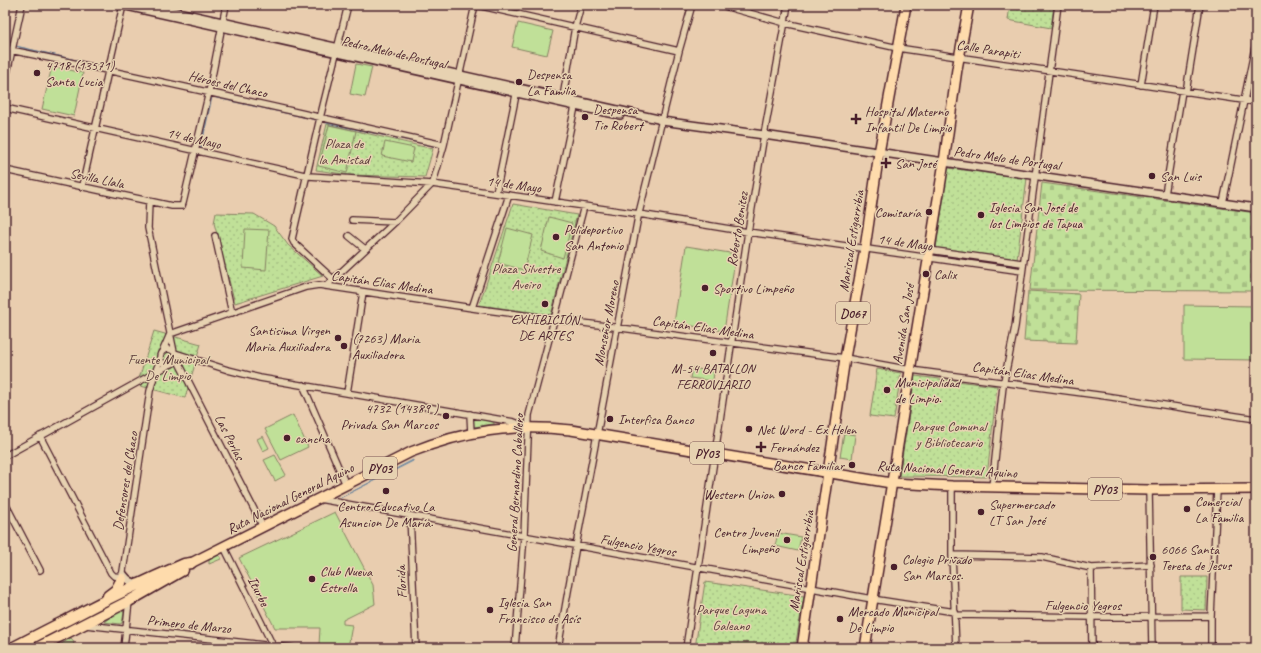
<svg xmlns="http://www.w3.org/2000/svg" width="1261" height="653" viewBox="0 0 1261 653" font-family="Caveat,sans-serif">
	<style>
		.grass { fill: url(#grass-tufts); stroke: #858062 }
		.cemetery { fill: url(#cemetery-stones); stroke: #858062 }
		.park { fill: url(#park-dots); stroke: #858062 }
		.garden { fill: #c0e098; stroke: #858062 }
		.water { fill: url(#water-ripples); stroke: #6d849b }
		.lines { fill: none; stroke-linecap: round; stroke-linejoin: round }
		.minor-casing { stroke: #4a1f2b; stroke-width: 8 }
		.tertiary-casing { stroke: #4a1f2b; stroke-width: 10 }
		.primary-casing { stroke: #4a1f2b; stroke-width: 12 }
		.trunk-casing { stroke: #4a1f2b; stroke-width: 12 }
		.motorway-casing { stroke: #4a1f2b; stroke-width: 13 }
		.minor { stroke: #e7d2b1; stroke-width: 5.5 }
		.tertiary { stroke: #e7d2b1; stroke-width: 7 }
		.primary { stroke: #fedbac; stroke-width: 9 }
		.trunk { stroke: #fedbac; stroke-width: 9 }
		.motorway { stroke: #fedbac; stroke-width: 10 }
		.poi-dot { fill: #4a1f2b; stroke: #e7d2b1; stroke-width: 1.5 }
		.labels { text-anchor: middle; stroke-width: 3; stroke-linejoin: round; paint-order: stroke }
		.shield { fill: #e7d2b1; stroke: #795553; stroke-width: 1 }
		.shield-label { font-size: 13px; font-weight: bold; fill: #4a1f2b }
		.street-label { font-size: 14px; fill: #4a1f2b; stroke: #e7d2b1 }
		.poi-label { font-size: 14px; fill: #4a1f2b; stroke: #e7d2b1; text-anchor: start }
		.park-label { font-size: 14px; fill: #5c3c3b; stroke: #e7d2b1 }
	</style>
	<defs>
		<pattern id="grass-tufts" width="24" height="20" patternUnits="userSpaceOnUse"><rect width="24" height="20" fill="#c0e098"/><path d="M3 7l-1-3M5 7V3M7 7l1-3M15 17l-1-3M17 17v-4M19 17l1-3" fill="none" stroke="#a6c083"/></pattern>
		<pattern id="cemetery-stones" width="16" height="16" patternUnits="userSpaceOnUse"><rect width="16" height="16" fill="#c0e098"/><path d="M2 7V4a2 2 0 0 1 4 0v3zM10 15v-3a2 2 0 0 1 4 0v3z" fill="#a6c083"/></pattern>
		<pattern id="park-dots" width="8" height="8" patternUnits="userSpaceOnUse"><rect width="8" height="8" fill="#c0e098"/><path d="M2 2h.1M6 6h.1" fill="none" stroke="#a6c083" stroke-width="1.8" stroke-linecap="round"/></pattern>
		<pattern id="water-ripples" width="26" height="14" patternUnits="userSpaceOnUse"><rect width="26" height="14" fill="#84c8e5"/><path d="M2 4q2-2 4 0t4 0M15 11q2-2 4 0t4 0" fill="none" stroke="#74abc5"/></pattern>
	</defs>
	<rect width="100%" height="100%" fill="#e9cdaf"/>
	<filter id="ink" filterUnits="userSpaceOnUse"><feTurbulence type="fractalNoise" baseFrequency=".025" numOctaves="2"/><feDisplacementMap in="SourceGraphic" scale="8" xChannelSelector="R" yChannelSelector="G"/><feConvolveMatrix kernelMatrix="1 2 1 2 8 2 1 2 1" color-interpolation-filters="sRGB"/></filter>
	<g filter="url(#ink)">
		<path class="grass" d="M935,254L1017,265V267L935,256Z
			M475,418L494,422V424L474,427L473,419Z
			M218,555L221,557V559L209,564V560Z
			M114,600L109,605L80,620L60,633L30,648H17Z
			M122,609L124,613L122,623L120,624L104,622L109,618V615Z
			M71,638L72,639L74,643C71,650 62,648 55,648Z"/>
		<path class="cemetery" d="M1042,183L1256,213V291L1030,290Z
			M1028,291L1079,294L1076,343L1024,341Z"/>
		<path class="park" d="M1010,5H1054L1051,28L1008,20Z
			M327,124L433,149L425,177L350,175L316,170Z
			M948,168L1027,178L1017,260L936,248Z
			M513,204L577,215L551,315L479,305Z
			M216,213L254,214L274,226L288,245L323,276L235,303L214,223Z
			M154,331L201,344L185,398L137,385Z
			M877,369L901,373L894,419L870,416Z
			M915,376L997,386L987,477L899,476Z
			M1181,577H1207L1206,610L1181,609Z
			M705,582L804,596L795,648H695Z"/>
		<path class="garden" d="M518,23L553,31L547,55L512,47Z
			M356,64L372,67L365,97L350,94Z
			M52,66L83,73L74,116L42,109Z
			M329,125L356,131L347,173L319,166Z
			M385,142L414,148L411,162L382,156Z
			M549,217L572,223L563,258L541,251Z
			M507,228L533,235L524,270L498,263Z
			M245,229L269,230L266,270L243,268Z
			M686,246L736,254L724,331L674,323Z
			M1184,305L1256,306V360L1184,359Z
			M692,368L714,372L713,381L690,378Z
			M293,415L308,447L281,460L265,429Z
			M844,433L855,435L852,459L840,457Z
			M263,436L269,448L263,451L257,439Z
			M275,455L286,475L275,481L264,460Z
			M335,512L373,585L375,604L343,620V624L352,625L348,648L319,645L320,628H275L239,558Z
			M778,533L801,537L798,551L775,546Z"/>
		<path class="water" d="M25,5L16,46L106,67L15,46Z
			M210,96L317,120L212,97L201,148Z
			M322,121L438,147L322,122Z
			M413,460V461L340,498Z"/>
		<g class="lines">
			<defs>
				<path id="minor" d="M477,5L679,51
					M720,5L785,23L898,48L1256,102
					M5,49C152,78 298,113 444,145
					M5,82L22,5
					M1141,85L1154,5
					M1186,92L1200,5
					M563,97L575,27L581,5
					M5,108L309,176L432,184L639,214L748,232L1022,271
					M5,170L172,206H182L183,203L209,92L226,5
					M82,187L123,5
					M496,193L517,90
					M1165,194L1182,91
					M149,201L148,228L174,352
					M555,202L576,102
					M1223,203L1256,42
					M352,220L395,222
					M215,236L232,313
					M349,236L365,249
					M929,250L1022,263
					M333,279L294,243L292,239L320,118L348,5
					M326,286L395,222L433,183L444,145L475,5
					M472,308L509,195
					M160 357a8 8 0 1 1 16 0a8 8 0 1 1-16 0Z
					M163,350L170,334L306,287L319,285L479,309L845,358L911,370L1105,396L1256,419
					M175,353L228,370L260,378L514,422L525,426
					M176,357L263,527
					M303,385L346,485
					M347,393L363,292
					M470,414L471,433
					M40,436L111,573L114,576L123,577
					M5,456L169,365
					M952,486V555L956,648
					M992,487L1003,386L1015,327L1058,5
					M1149,490L1152,648
					M319,499L872,599L955,612
					M5,503L40,570
					M410,516L416,648
					M224,547L273,646
					M952,555L1042,557L1091,568L1151,565
					M1091,568L1092,648
					M122,578L150,391L155,373L160,360
					M955,615L1092,617L1211,616
					M86,625L292,648
					M124,648L129,601
					M515,648L524,536L529,415L584,206
					M558,648L576,546L638,217L679,51L692,5
					M686,648L748,232L764,135L788,5
					M1211,648V616L1217,490
					M1254,648L1256,646"/>
				<path id="tertiary" d="M122,5L580,107L620,115
					M146,5L658,119L662,121L764,135L944,162L1256,208
					M123,574C128,581 133,584 141,583"/>
				<path id="primary" d="M802,648L845,358L865,248L879,153L906,5
					M865,648L944,162L957,69L969,5"/>
				<path id="trunk" d="M191,563L411,452C466,430 512,424 571,430L891,483L952,486L1149,490L1256,489"/>
				<path id="motorway" d="M108,596L116,590L122,579
					M12,648C30,639 48,629 67,620C105,600 144,581 184,564L191,563
					M37,648L129,601L183,570"/>
			</defs>
			<use href="#minor" class="minor-casing"/>
			<use href="#tertiary" class="tertiary-casing"/>
			<use href="#primary" class="primary-casing"/>
			<use href="#trunk" class="trunk-casing"/>
			<use href="#motorway" class="motorway-casing"/>
			<use href="#minor" class="minor"/>
			<use href="#tertiary" class="tertiary"/>
			<use href="#primary" class="primary"/>
			<use href="#trunk" class="trunk"/>
			<use href="#motorway" class="motorway"/>
		</g>
	</g>
	<g class="poi-dot">
		<circle cx="37" cy="73" r="4"/>
		<circle cx="519" cy="82" r="4"/>
		<circle cx="585" cy="117" r="4"/>
		<path d="M854 113h4v4h4v4h-4v4h-4v-4h-4v-4h4z"/>
		<path d="M884 157h4v4h4v4h-4v4h-4v-4h-4v-4h4z"/>
		<circle cx="1152" cy="176" r="4"/>
		<circle cx="929" cy="212" r="4"/>
		<circle cx="981" cy="215" r="4"/>
		<circle cx="556" cy="237" r="4"/>
		<circle cx="926" cy="274" r="4"/>
		<circle cx="705" cy="288" r="4"/>
		<circle cx="545" cy="304" r="4"/>
		<circle cx="338" cy="338" r="4"/>
		<circle cx="344" cy="346" r="4"/>
		<circle cx="713" cy="353" r="4"/>
		<circle cx="887" cy="390" r="4"/>
		<circle cx="446" cy="416" r="4"/>
		<circle cx="610" cy="419" r="4"/>
		<circle cx="749" cy="429" r="4"/>
		<circle cx="287" cy="438" r="4"/>
		<path d="M759 441h4v4h4v4h-4v4h-4v-4h-4v-4h4z"/>
		<circle cx="852" cy="465" r="4"/>
		<circle cx="386" cy="491" r="4"/>
		<circle cx="782" cy="494" r="4"/>
		<circle cx="1187" cy="509" r="4"/>
		<circle cx="981" cy="512" r="4"/>
		<circle cx="787" cy="540" r="4"/>
		<circle cx="1153" cy="557" r="4"/>
		<circle cx="894" cy="567" r="4"/>
		<circle cx="312" cy="579" r="4"/>
		<circle cx="490" cy="610" r="4"/>
		<circle cx="840" cy="619" r="4"/>
	</g>
	<g class="labels">
		<g class="shield">
			<rect x="836" y="302" width="34" height="22" rx="3"/>
			<rect x="690" y="442" width="34" height="22" rx="3"/>
			<rect x="363" y="457" width="34" height="22" rx="3"/>
			<rect x="1088" y="478" width="34" height="22" rx="3"/>
		</g>
		<g class="shield-label">
			<text x="853" y="318">D067</text>
			<text x="707" y="458">PY03</text>
			<text x="380" y="473">PY03</text>
			<text x="1105" y="494">PY03</text>
		</g>
		<g class="street-label">
			<text transform="translate(988 49) rotate(9)" y="5">Calle Parapiti</text>
			<text transform="translate(394 52) rotate(13)" y="5">Pedro Melo de Portugal</text>
			<text transform="translate(228 84) rotate(13)" y="5">Héroes del Chaco</text>
			<text transform="translate(194 138) rotate(13)" y="5">14 de Mayo</text>
			<text transform="translate(1007 158) rotate(8)" y="5">Pedro Melo de Portugal</text>
			<text transform="translate(97 178) rotate(12)" y="5">Sevilla Llala</text>
			<text transform="translate(514 184) rotate(8)" y="5">14 de Mayo</text>
			<text transform="translate(737 229) rotate(-81)" y="5">Roberto Benitez</text>
			<text transform="translate(851 241) rotate(-81)" y="5">Mariscal Estigarribia</text>
			<text transform="translate(905 242) rotate(8)" y="5">14 de Mayo</text>
			<text transform="translate(382 282) rotate(8)" y="5">Capitán Elias Medina</text>
			<text transform="translate(606 323) rotate(-79)" y="5">Monseñor Moreno</text>
			<text transform="translate(903 324) rotate(-81)" y="5">Avenida San José</text>
			<text transform="translate(703 327) rotate(8)" y="5">Capitán Elias Medina</text>
			<text transform="translate(1023 373) rotate(8)" y="5">Capitán Elias Medina</text>
			<text transform="translate(230 437) rotate(63)" y="5">Las Perlas</text>
			<text transform="translate(947 469) rotate(3)" y="5">Ruta Nacional General Aquino</text>
			<text transform="translate(125 481) rotate(-81)" y="5">Defensores del Chaco</text>
			<text transform="translate(515 483) rotate(-87)" y="5">General Bernardino Caballero</text>
			<text transform="translate(290 498) rotate(-27)" y="5">Ruta Nacional General Aquino</text>
			<text transform="translate(638 545) rotate(10)" y="5">Fulgencio Yegros</text>
			<text transform="translate(801 561) rotate(-81)" y="5">Mariscal Estigarribia</text>
			<text transform="translate(401 582) rotate(-93)" y="5">Florida</text>
			<text transform="translate(259 591) rotate(63)" y="5">Iturbe</text>
			<text x="1083" y="610">Fulgencio Yegros</text>
			<text transform="translate(189 624) rotate(6)" y="5">Primero de Marzo</text>
		</g>
		<g class="poi-label">
			<text x="45" y="70">4718 (13571)<tspan x="45" dy="16">Santa Lucia</tspan></text>
			<text x="527" y="79">Despensa<tspan x="527" dy="16">La Familia</tspan></text>
			<text x="593" y="114">Despensa<tspan x="593" dy="16">Tio Robert</tspan></text>
			<text x="865" y="116">Hospital Materno<tspan x="865" dy="16">Infantil De Limpio</tspan></text>
			<text x="895" y="168">San José</text>
			<text x="1160" y="181">San Luis</text>
			<text x="989" y="212">Iglesia San José de<tspan x="989" dy="16">los Limpios de Tapua</tspan></text>
			<text x="921" y="217" text-anchor="end">Comisaría</text>
			<text x="564" y="234">Polideportivo<tspan x="564" dy="16">San Antonio</tspan></text>
			<text x="934" y="279">Calix</text>
			<text x="713" y="293">Sportivo Limpeño</text>
			<text x="545" y="324" text-anchor="middle">EXHIBICIÓN<tspan x="545" dy="16">DE ARTES</tspan></text>
			<text x="330" y="335" text-anchor="end">Santisima Virgen<tspan x="330" dy="16">Maria Auxiliadora</tspan></text>
			<text x="352" y="343">(7263) Maria<tspan x="352" dy="16">Auxiliadora</tspan></text>
			<text x="713" y="373" text-anchor="middle">M-54 BATALLON<tspan x="713" dy="16">FERROVIARIO</tspan></text>
			<text x="895" y="387">Municipalidad<tspan x="895" dy="16">de Limpio.</tspan></text>
			<text x="438" y="413" text-anchor="end">4732 (14389 )<tspan x="438" dy="16">Privada San Marcos</tspan></text>
			<text x="618" y="424">Interfisa Banco</text>
			<text x="757" y="434">Net Word - Ex Helen</text>
			<text x="295" y="443">cancha</text>
			<text x="770" y="452">Fernández</text>
			<text x="844" y="470" text-anchor="end">Banco Familiar</text>
			<text x="774" y="499" text-anchor="end">Western Union</text>
			<text x="1195" y="506">Comercial<tspan x="1195" dy="16">La Familia</tspan></text>
			<text x="989" y="509">Supermercado<tspan x="989" dy="16">LT San José</tspan></text>
			<text x="386" y="511" text-anchor="middle">Centro Educativo La<tspan x="386" dy="16">Asuncion De María.</tspan></text>
			<text x="779" y="537" text-anchor="end">Centro Juvenil<tspan x="779" dy="16">Limpeño</tspan></text>
			<text x="1161" y="554">6066 Santa<tspan x="1161" dy="16">Teresa de Jesus</tspan></text>
			<text x="902" y="564">Colegio Privado<tspan x="902" dy="16">San Marcos.</tspan></text>
			<text x="320" y="576">Club Nueva<tspan x="320" dy="16">Estrella</tspan></text>
			<text x="498" y="607">Iglesia San<tspan x="498" dy="16">Francisco de Asís</tspan></text>
			<text x="848" y="616">Mercado Municipal<tspan x="848" dy="16">De Limpio</tspan></text>
		</g>
		<g class="park-label">
			<text x="344" y="148">Plaza de<tspan x="344" dy="16">la Amistad</tspan></text>
			<text x="526" y="273">Plaza Silvestre<tspan x="526" dy="16">Aveiro</tspan></text>
			<text x="168" y="364">Fuente Municipal<tspan x="168" dy="16">De Limpio</tspan></text>
			<text x="949" y="431">Parque Comunal<tspan x="949" dy="16">y Bibliotecario</tspan></text>
			<text x="731" y="614">Parque Laguna<tspan x="731" dy="16">Galeano</tspan></text>
		</g>
	</g>
	<rect width="1261" height="653" fill="none" stroke="#e7d2b1" stroke-width="20"/>
	<rect x="10" y="10" width="1241" height="633" fill="none" stroke="#4a1f2b" stroke-width="1.5" filter="url(#ink)"/>
</svg>
